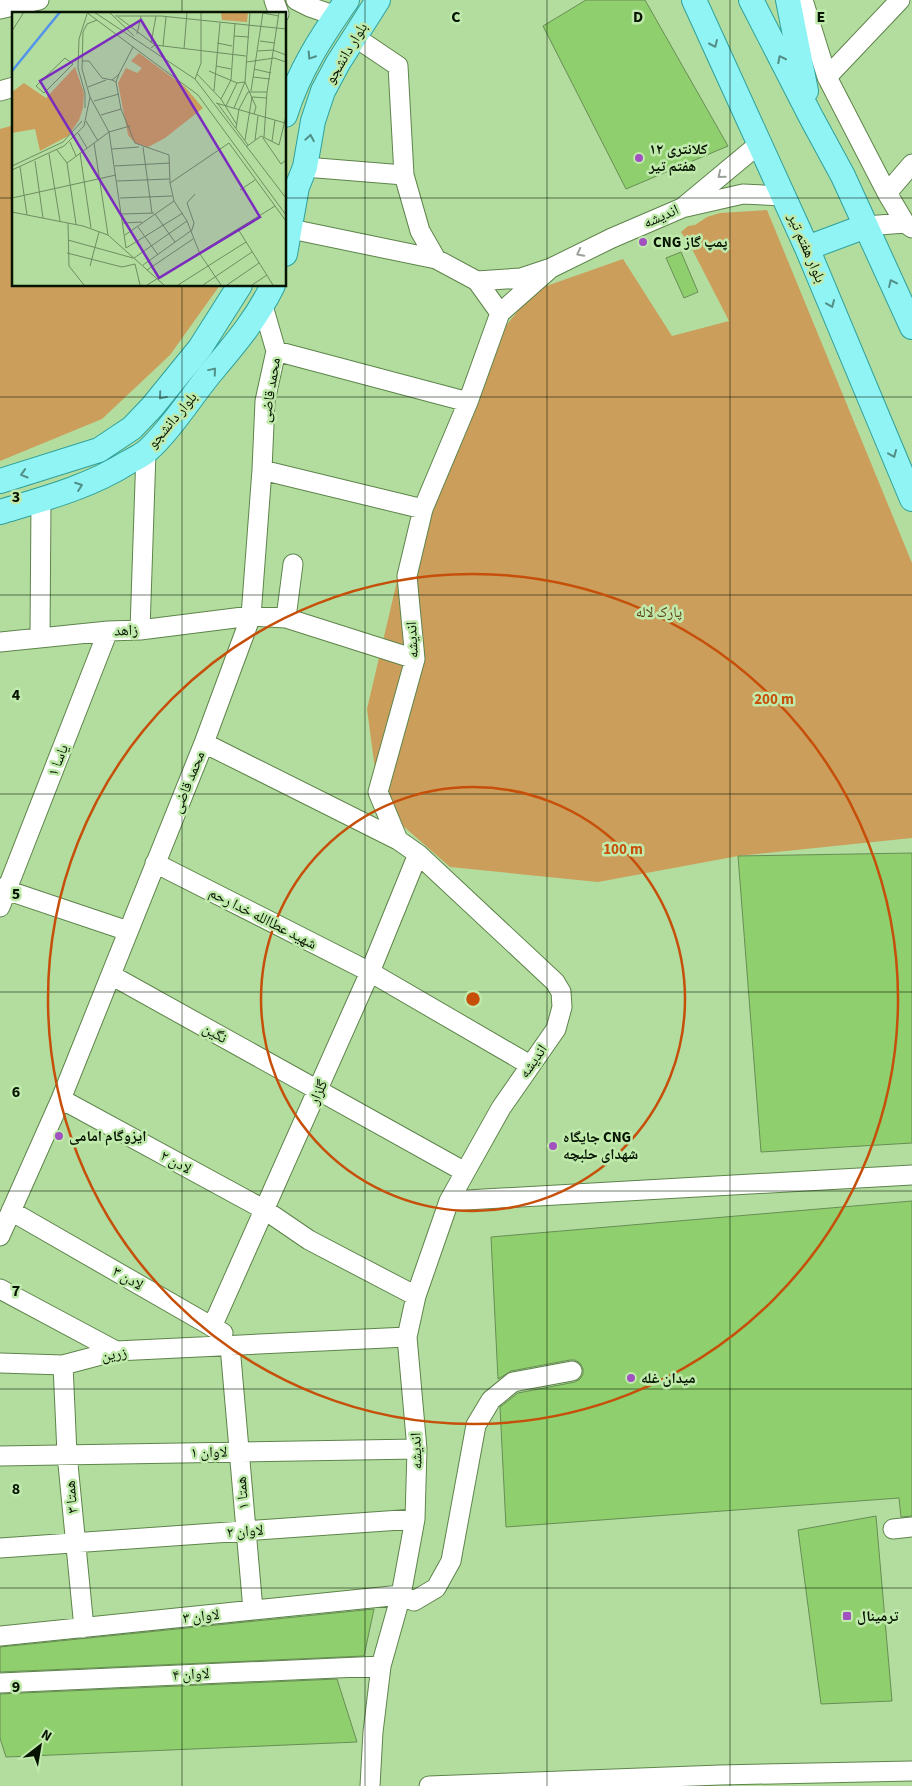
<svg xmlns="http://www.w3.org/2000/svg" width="912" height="1786" viewBox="0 0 912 1786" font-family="'Source Sans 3','Noto Naskh Arabic',sans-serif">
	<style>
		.green { fill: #cb9e5b }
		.building { fill: #8fcf6e; stroke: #688e54 }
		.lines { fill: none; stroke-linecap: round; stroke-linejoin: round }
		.minor-casing { stroke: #5e844b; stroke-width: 21 }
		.major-casing { stroke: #30a09a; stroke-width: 26 }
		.minor { stroke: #fff; stroke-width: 19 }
		.major { stroke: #90f3f4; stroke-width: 24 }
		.oneway { stroke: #528f87 }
		.oneway2 { stroke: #9ba199 }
		.grid { fill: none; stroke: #061401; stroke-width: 1; stroke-opacity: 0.55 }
		.ring { fill: none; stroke: #c64f0a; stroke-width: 2.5 }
		.poi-dot { fill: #a251c1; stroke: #c0eaac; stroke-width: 2 }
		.labels { text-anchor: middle; stroke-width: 5; stroke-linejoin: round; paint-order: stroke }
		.street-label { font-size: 15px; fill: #061401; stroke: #c0eaac }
		.poi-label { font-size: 15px; font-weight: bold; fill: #061401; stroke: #c0eaac; text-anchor: start }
		.park-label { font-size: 15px; fill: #5d4115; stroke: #c0eaac }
		.inset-river { fill: none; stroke: #5294ea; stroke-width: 2.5 }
		.inset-road { fill: none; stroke: #6e8d60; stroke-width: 1 }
		.view { fill: #7b2cbf; fill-opacity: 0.15; stroke: #7b2cbf; stroke-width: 2.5 }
		.inset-edge { fill: none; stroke: #061401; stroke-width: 2.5 }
		.grid-label { font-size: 16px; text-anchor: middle; font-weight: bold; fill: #061401; stroke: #c0eaac; stroke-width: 5; stroke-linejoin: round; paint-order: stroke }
		.centre { fill: #c64f0a; stroke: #c0eaac; stroke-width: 2.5 }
		.ring-label { font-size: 15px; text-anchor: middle; font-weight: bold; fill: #c64f0a; stroke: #c0eaac; stroke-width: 5; stroke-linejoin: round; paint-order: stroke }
	</style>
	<rect width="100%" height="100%" fill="#b3dd9f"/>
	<path class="green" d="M14,125V285H220L170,355L102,419L0,461V129Z
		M767,210L912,563V838L738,856L598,882L450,867L402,825L378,792L367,709L397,581L504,328L535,290L623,259L672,336L729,321L692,249L681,232L688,226L695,225L707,217L720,213Z"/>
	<path class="building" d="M586,0H645L728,146L626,189L543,26Z
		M681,252L698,292L684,298L666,258Z
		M912,853V1143L761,1152L738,856Z
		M912,1201V1516L901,1517L899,1498L506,1527L500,1407L518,1393L575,1382L580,1379L583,1374V1369L580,1363L575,1360H570L511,1371L498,1379L491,1237Z
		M876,1516L892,1701L821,1704L798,1530Z
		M374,1609L364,1656L0,1672V1647Z
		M337,1679L357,1742L6,1757L0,1738V1694Z"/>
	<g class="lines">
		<defs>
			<path id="minor" d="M274,0L279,14
				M296,0L310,7L336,16
				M803,0L827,77L887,193L905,223
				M0,9L39,0
				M355,37L398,66L404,175L420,231L436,259L477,281
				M827,77L900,0
				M0,91L14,87
				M305,167L404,175
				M887,193L912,164
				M686,207L743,194L784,196
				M866,226L905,223L912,228
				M291,229L436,259
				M551,268L612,238L682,208L759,144
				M551,268L500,313L477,281L521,278Z
				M276,351L468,402
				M262,470L423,509
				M286,618L293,564
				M140,630L146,452
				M40,638L41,500
				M0,642L108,631L140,630L251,616L286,618L415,659
				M204,743L398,840
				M155,863L370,972L530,1065
				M0,888L128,931
				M0,907L108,631
				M111,975L465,1172
				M61,1099L265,1210L309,1240L416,1296
				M449,1201L912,1175
				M11,1211L223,1333
				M0,1236L61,1099L204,743L251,616L262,470L265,401L276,351L263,306
				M0,1289L116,1351
				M212,1327L370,972L418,854
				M230,1346L253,1610
				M0,1363L63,1365L116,1351L407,1337
				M63,1365L67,1454L84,1628
				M0,1456L417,1449
				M893,1529L912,1527
				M0,1548L415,1519
				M0,1636L401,1595L414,1601L436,1588L451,1561L476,1425L491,1400L513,1382L572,1371
				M0,1683L381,1666
				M370,1786L373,1732L381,1666L401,1595L415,1519L417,1449L407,1337L416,1296L449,1201L501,1108L556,1029L562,1007L561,992L555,982L418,854L398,840L378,792L415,659L407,576L423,509L468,402L500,313
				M429,1786L720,1775L912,1771"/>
			<path id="major" d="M694,0L807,248L912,499
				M751,0L811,117L843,176L912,327
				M788,0L806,91
				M285,115C299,71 321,37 347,0
				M807,248L866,226
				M285,254L297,187L305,167L313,121L323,91L338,63L378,0
				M0,481L99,450L132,428L152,407L200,348L240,285
				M0,512C43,499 89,487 127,463C134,459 141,456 147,451C171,429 189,400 209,375C234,345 256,320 273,285"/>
		</defs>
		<use href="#minor" class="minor-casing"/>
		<use href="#major" class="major-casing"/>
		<use href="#minor" class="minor"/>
		<use href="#major" class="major"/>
	</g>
	<defs><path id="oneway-chevron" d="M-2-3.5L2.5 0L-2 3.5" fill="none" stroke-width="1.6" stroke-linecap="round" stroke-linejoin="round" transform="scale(1.25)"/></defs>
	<g class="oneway">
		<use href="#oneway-chevron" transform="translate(714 44) rotate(66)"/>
		<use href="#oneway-chevron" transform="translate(311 56) rotate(123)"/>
		<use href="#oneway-chevron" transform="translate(781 59) rotate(-117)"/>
		<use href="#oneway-chevron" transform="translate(310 138) rotate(-80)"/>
		<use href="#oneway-chevron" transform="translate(892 283) rotate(-115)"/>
		<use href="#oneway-chevron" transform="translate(831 304) rotate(67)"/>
		<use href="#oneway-chevron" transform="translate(213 371) rotate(-50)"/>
		<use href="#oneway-chevron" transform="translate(162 396) rotate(130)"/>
		<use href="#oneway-chevron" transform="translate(893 454) rotate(67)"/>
		<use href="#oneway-chevron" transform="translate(24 474) rotate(163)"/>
		<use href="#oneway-chevron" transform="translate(79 486) rotate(-20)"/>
	</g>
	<g class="oneway2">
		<use href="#oneway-chevron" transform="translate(721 175) rotate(140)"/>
		<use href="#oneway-chevron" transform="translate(580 253) rotate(153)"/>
	</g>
	<path class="grid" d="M182,0V14M365,0V1786M547,0V1786M730,0V1786M0,198H14M285,198H912M182,285V1786M0,397H912M0,595H912M0,794H912M0,992H912M0,1191H912M0,1389H912M0,1588H912"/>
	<g class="ring">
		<circle cx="473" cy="999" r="212"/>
		<circle cx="473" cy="999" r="425"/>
	</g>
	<g class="poi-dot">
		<circle cx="639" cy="158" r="5"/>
		<circle cx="643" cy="242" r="5"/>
		<circle cx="59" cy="1136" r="5"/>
		<circle cx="553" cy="1146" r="5"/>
		<circle cx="631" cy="1378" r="5"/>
		<rect x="842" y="1611" width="10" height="10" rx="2.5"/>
	</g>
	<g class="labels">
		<g class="street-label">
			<text transform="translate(346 53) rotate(-59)" y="5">بلوار دانشجو</text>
			<text transform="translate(661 216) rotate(-24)" y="5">اندیشه</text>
			<text transform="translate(807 248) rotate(67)" y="5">بلوار هفتم تیر</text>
			<text transform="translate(270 390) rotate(-81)" y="5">محمد قاضی</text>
			<text transform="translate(172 420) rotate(-50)" y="5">بلوار دانشجو</text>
			<text transform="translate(126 630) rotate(-2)" y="5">زاهد</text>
			<text transform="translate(412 640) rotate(-93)" y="5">اندیشه</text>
			<text transform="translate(58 760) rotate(-69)" y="5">یاسا ۱</text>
			<text transform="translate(188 782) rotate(-68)" y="5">محمد قاضی</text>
			<text transform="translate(263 918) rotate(27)" y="5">شهید عطاالله خدا رحم</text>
			<text transform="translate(215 1033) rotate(29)" y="5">نگین</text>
			<text transform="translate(533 1061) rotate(-55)" y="5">اندیشه</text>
			<text transform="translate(318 1092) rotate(-66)" y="5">گلزار</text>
			<text transform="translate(176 1162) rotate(28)" y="5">لادن ۲</text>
			<text transform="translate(128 1278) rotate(30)" y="5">لادن ۳</text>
			<text transform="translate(114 1354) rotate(-9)" y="5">زرین</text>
			<text transform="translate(416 1451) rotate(-92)" y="5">اندیشه</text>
			<text transform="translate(209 1452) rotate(-1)" y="5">لاوان ۱</text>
			<text transform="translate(242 1493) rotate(-95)" y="5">همتا ۱</text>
			<text transform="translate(71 1497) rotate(-95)" y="5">همتا ۳</text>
			<text transform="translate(245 1531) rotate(-4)" y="5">لاوان ۲</text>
			<text transform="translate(201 1616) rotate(-6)" y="5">لاوان ۳</text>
			<text transform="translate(191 1674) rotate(-3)" y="5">لاوان ۴</text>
		</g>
		<g class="poi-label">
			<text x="649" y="154">کلانتری ۱۲<tspan x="649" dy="17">هفتم تیر</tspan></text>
			<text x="653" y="247">CNG پمپ گاز</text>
			<text x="69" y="1141">ایزوگام امامی</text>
			<text x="563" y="1142">جایگاه CNG<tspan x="563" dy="17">شهدای حلبچه</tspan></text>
			<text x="641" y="1383">میدان غله</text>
			<text x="857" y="1621">ترمینال</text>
		</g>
		<g class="park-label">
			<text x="659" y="617">پارک لاله</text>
		</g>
	</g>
	<g transform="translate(12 12)">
		<rect width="274" height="274" fill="#b3dd9f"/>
		<path d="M209,0H236L235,10L210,8ZM127,41L173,75L191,96L153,126L136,135L123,131L116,123L106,71L114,56L125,61L130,56L119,49ZM63,55L72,81L71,96L67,108L56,124L28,139L23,117L0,121V80L12,71L34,86Z" fill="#cb9e5b"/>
		<path class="inset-river" d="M0,59L48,0"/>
		<path class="inset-road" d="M74,0L186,83L274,203M82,0L183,67L274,186M97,0L122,24M238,0L233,70L244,95L242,102M251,1L267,4M103,4H149L274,17M106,5L143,33M0,19L12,0M125,22L129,4M222,24L237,25M248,29L263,31M139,31L144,4M205,31L220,34M151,34L154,5M139,36L143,33L234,44M172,37L175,0M246,39L261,38L274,43M53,46L61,52L32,81L24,74ZM70,49H77L90,66L100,68M235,50L262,46L274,50M204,54L219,57M242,57L259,61M197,59L225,71L233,70L222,96M107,62L121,35M107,62L104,70L100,68L104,65ZM185,62L209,87L225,113M241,65L258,67M183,67L189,51V0M104,70L109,97L123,131L157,143L158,171L162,189L175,209L188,242L209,273M76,75L94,68M202,79L208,11M239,79L251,0M78,85L97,120L114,236L171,201M209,87L219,68L223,11M82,89L107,82M204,91L273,111M206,92L236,133M214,94L225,71M73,96V81L66,56L67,27L75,2M89,103L109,97M74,109L86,129M224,116L227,97L236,80H255M66,121L75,136M252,125L255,80L267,0M251,126L269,152L274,148M233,128L240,85L255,86M243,128L246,104M260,129L263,108M58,130L64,144M82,131L96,223M217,131L274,209M131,135L140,201M234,135L249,124L267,133L274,104M100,137L127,135M45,138L55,151M68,141L79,216M37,142L48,209M23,149L31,206M55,151L97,120L118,114M55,151L64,212M0,154L51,130L70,109M103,154L158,151M8,155L15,203M0,158L52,134L72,114L78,85L70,57L71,20L75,12L85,8M105,169L157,167M158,171L217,131M228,178L243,168M0,186L104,163M108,186L160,184M0,200L71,214L96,223L152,273M110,202L142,201M143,202L163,230M56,211L57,254L72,273M111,211L130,210M126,215L146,243M226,217L261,273M113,223L162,189M56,228L121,246M55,241L110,255L123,252M122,246L175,209M123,252L128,273M131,253L180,218L182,211L175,191L183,182M78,254L87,220M135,258L181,227M135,273L263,194M166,273L234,230M191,273L240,240M215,273L247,251M240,273L255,263"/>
		<path class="view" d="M129,8L248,205L147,266L28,69Z"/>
		<rect width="274" height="274" class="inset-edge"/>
	</g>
	<g class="grid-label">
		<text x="456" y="22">C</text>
		<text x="638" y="22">D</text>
		<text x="821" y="22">E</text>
		<text x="16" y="502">3</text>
		<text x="16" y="700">4</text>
		<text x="16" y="899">5</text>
		<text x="16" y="1097">6</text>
		<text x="16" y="1296">7</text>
		<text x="16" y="1494">8</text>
		<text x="16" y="1692">9</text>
	</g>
	<circle cx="473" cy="999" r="8" class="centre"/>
	<g class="ring-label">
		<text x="774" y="704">200 m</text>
		<text x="623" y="854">100 m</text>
	</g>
	<g transform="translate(40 1746) rotate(31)" stroke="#c0eaac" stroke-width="4" paint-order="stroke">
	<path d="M0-4L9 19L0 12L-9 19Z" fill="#061401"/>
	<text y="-8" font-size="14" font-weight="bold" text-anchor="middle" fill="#061401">N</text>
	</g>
</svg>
